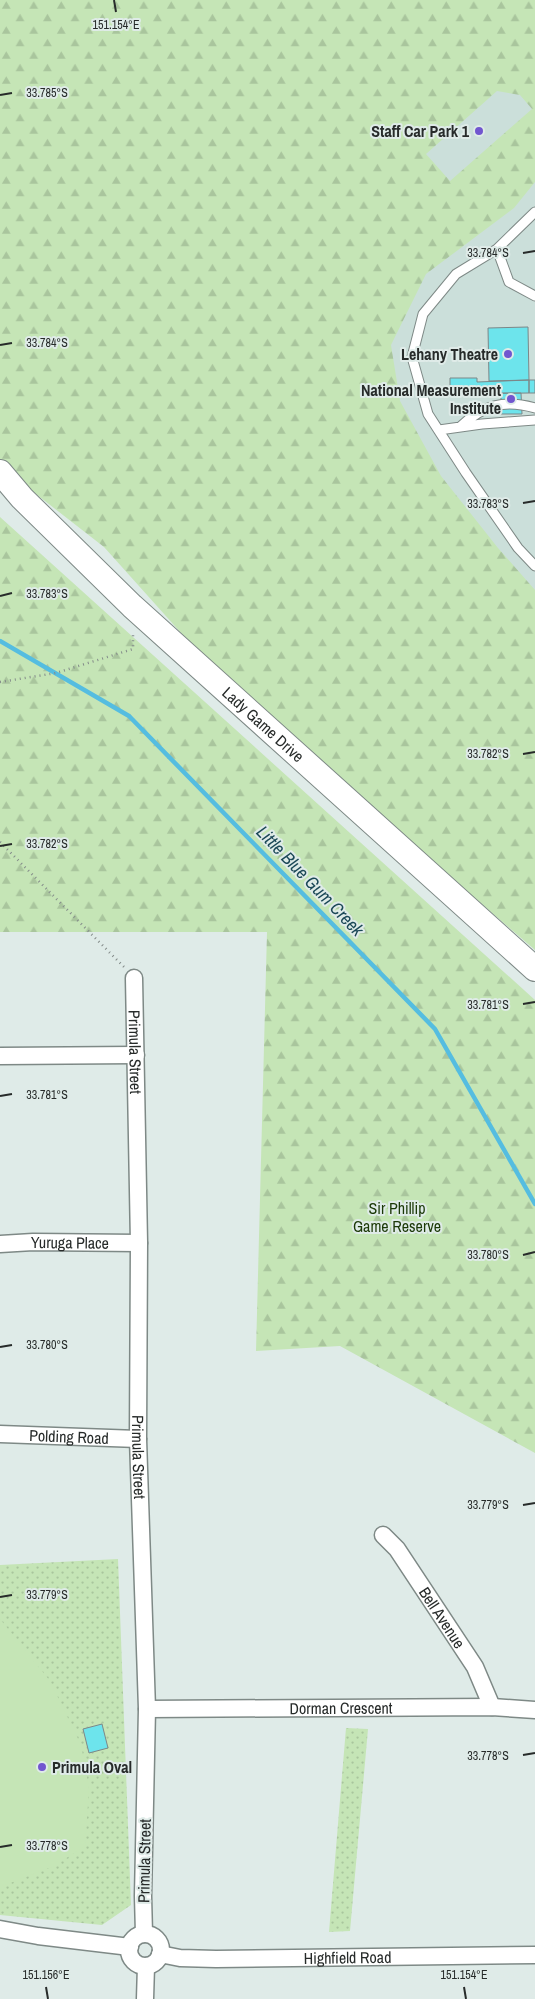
<svg xmlns="http://www.w3.org/2000/svg" width="535" height="1999" viewBox="0 0 535 1999" font-family="'Archivo Narrow',sans-serif">
	<style>
		.built { fill: #cbdfda }
		.grass { fill: url(#grass-dots) }
		.forest { fill: url(#forest-firs); fill-rule: evenodd }
		.pitch { fill: #c5e5b6 }
		.lines { fill: none; stroke-linecap: round; stroke-linejoin: round }
		.stream { stroke: #55bde0; stroke-width: 4.5 }
		.building { fill: #6de4ec; stroke: #7c8788 }
		.lane-casing { stroke: #7e8986; stroke-width: 11 }
		.street-casing { stroke: #7e8986; stroke-width: 19 }
		.secondary-casing { stroke: #7e8986; stroke-width: 26 }
		.path { stroke: #848c8a; stroke-width: 2.5; stroke-dasharray: 1 4; stroke-linecap: butt }
		.lane { stroke: #fff; stroke-width: 9 }
		.street { stroke: #fff; stroke-width: 16 }
		.secondary { stroke: #fff; stroke-width: 24 }
		.ticks { fill: none; stroke: #272b2a; stroke-width: 2 }
		.poi-dot { fill: #7156cf; stroke: #dfebe8; stroke-width: 2 }
		.labels { text-anchor: middle; stroke-width: 4; stroke-linejoin: round; paint-order: stroke }
		.poi-label { font-size: 16px; font-weight: bold; fill: #272b2a; stroke: #dfebe8; text-anchor: end }
		.street-label { font-size: 16px; fill: #272b2a; stroke: #dfebe8 }
		.park-label { font-size: 16px; fill: #1b3907; stroke: #dfebe8 }
		.water-label { font-size: 18px; font-style: italic; fill: #1b4857; stroke: #dfebe8 }
		.ticks-label { font-size: 12px; text-anchor: middle; fill: #272b2a; stroke: #dfebe8; stroke-width: 4; stroke-linejoin: round; paint-order: stroke }
	</style>
	<defs>
		<pattern id="grass-dots" width="8" height="8" patternUnits="userSpaceOnUse" patternTransform="scale(1.25)"><rect width="8" height="8" fill="#c5e5b6"/><path d="M2 2h.1M6 6h.1" fill="none" stroke="#a9c59d" stroke-width="1.8" stroke-linecap="round"/></pattern>
		<pattern id="forest-firs" width="22" height="20" patternUnits="userSpaceOnUse" patternTransform="scale(1.25)"><rect width="22" height="20" fill="#c5e5b6"/><path d="M5 1l3.5 6h-7zM16 11l3.5 6h-7z" fill="#a9c59d"/></pattern>
	</defs>
	<rect width="100%" height="100%" fill="#dfebe8"/>
	<path class="built" d="M535,0V924L306,704L430,33Z"/>
	<path class="grass" d="M118,1559L131,1905L102,1925L0,1915V1565Z
		M346,1728L368,1729L350,1931L329,1932Z"/>
	<path class="forest" d="M0,0H535V182L514,208L426,274L391,345L400,401L441,476L498,548L535,590V950L225,682L104,547L0,466ZM497,91L520,95L532,109L450,181L426,154Z
		M0,517L535,1000V1453L340,1346L256,1351L267,932H0Z"/>
	<path class="pitch" d="M0,1619L50,1681L81,1745L89,1788L85,1846L54,1866L0,1887Z"/>
	<g class="lines">
		<path class="stream" d="M0,641L129,716L435,1029L535,1204"/>
	</g>
	<path class="building" d="M528,327L529,380L489,381L488,328Z
		M450,378H477V382L529,380V393L450,394Z
		M529,380H535V393H529Z
		M501,393H521L522,414H501Z
		M102,1724L108,1748L89,1753L83,1729Z"/>
	<g class="lines">
		<defs>
			<path id="lane" d="M535,212L497,249L456,274L423,314L412,357L428,414L466,473L518,548L535,566
				M497,249L509,282L535,296
				M460,427C483,405 504,399 535,408
				M439,430L482,424L535,420"/>
			<g id="street">
				<path id="s1" d="M134,978L139,1243L138,1439L147,1709L143,1896L144,1934"/>
				<path d="M0,1056L136,1055"/>
				<path id="s2" d="M0,1244L33,1242L139,1243"/>
				<path id="s3" d="M0,1434L138,1439"/>
				<path id="s4" d="M383,1535L397,1549L475,1667L492,1707"/>
				<path id="s5" d="M147,1709L492,1707L535,1710"/>
				<path d="M0,1929L38,1936L130,1947"/>
				<circle cx="145" cy="1950" r="16"/>
				<path id="s6" d="M160,1954L180,1958L216,1959L535,1955"/>
				<path d="M145,1999L146,1966"/>
			</g>
			<g id="secondary">
				<path id="s7" d="M0,472L22,498L132,606L535,969"/>
			</g>
		</defs>
		<use href="#lane" class="lane-casing"/>
		<use href="#street" class="street-casing"/>
		<use href="#secondary" class="secondary-casing"/>
		<path class="path" d="M0,682L56,673L133,649V632
			M0,842L124,967"/>
		<use href="#lane" class="lane"/>
		<use href="#street" class="street"/>
		<use href="#secondary" class="secondary"/>
	</g>
	<path class="ticks" d="M114,0L116,12M0,95L12,93M523,253L535,251M0,345L12,343M523,503L535,501M0,596L12,593M523,754L535,752M0,846L12,844M523,1004L535,1002M0,1096L12,1094M523,1255L535,1252M0,1347L12,1345M523,1505L535,1503M0,1597L12,1595M523,1755L535,1753M0,1847L12,1845M46,1987L48,1999M464,1987L466,1999"/>
	<g class="poi-dot">
		<circle cx="479" cy="131" r="5"/>
		<circle cx="508" cy="354" r="5"/>
		<circle cx="511" cy="399" r="5"/>
		<circle cx="42" cy="1767" r="5"/>
	</g>
	<g class="labels">
		<g class="poi-label">
			<text x="469" y="137">Staff Car Park 1</text>
			<text x="498" y="360">Lehany Theatre</text>
			<text x="501" y="396">National Measurement<tspan x="501" dy="18">Institute</tspan></text>
			<text x="52" y="1773" text-anchor="start">Primula Oval</text>
		</g>
		<g class="street-label">
			<text dy="6" stroke="none"><textPath href="#s7" startOffset="365">Lady Game Drive</textPath></text>
			<text dy="6" stroke="none"><textPath href="#s1" startOffset="74">Primula Street</textPath></text>
			<text dy="6" stroke="none"><textPath href="#s2" startOffset="70">Yuruga Place</textPath></text>
			<text dy="6" stroke="none"><textPath href="#s3" startOffset="69">Polding Road</textPath></text>
			<text dy="6" stroke="none"><textPath href="#s1" startOffset="479">Primula Street</textPath></text>
			<text dy="6" stroke="none"><textPath href="#s4" startOffset="102">Bell Avenue</textPath></text>
			<text dy="6" stroke="none"><textPath href="#s5" startOffset="194">Dorman Crescent</textPath></text>
			<text transform="translate(144 1861) rotate(-89)" y="6">Primula Street</text>
			<text dy="6" stroke="none"><textPath href="#s6" startOffset="188">Highfield Road</textPath></text>
		</g>
		<g class="park-label">
			<text x="397" y="1214">Sir Phillip<tspan x="397" dy="18">Game Reserve</tspan></text>
		</g>
		<g class="water-label">
			<text transform="translate(310 881) rotate(46)" y="6">Little Blue Gum Creek</text>
		</g>
	</g>
	<g class="ticks-label">
		<text x="116" y="29">151.154°E</text>
		<text x="47" y="97">33.785°S</text>
		<text x="488" y="257">33.784°S</text>
		<text x="47" y="347">33.784°S</text>
		<text x="488" y="508">33.783°S</text>
		<text x="47" y="598">33.783°S</text>
		<text x="488" y="758">33.782°S</text>
		<text x="47" y="848">33.782°S</text>
		<text x="488" y="1009">33.781°S</text>
		<text x="47" y="1099">33.781°S</text>
		<text x="488" y="1259">33.780°S</text>
		<text x="47" y="1349">33.780°S</text>
		<text x="488" y="1509">33.779°S</text>
		<text x="47" y="1599">33.779°S</text>
		<text x="488" y="1760">33.778°S</text>
		<text x="47" y="1850">33.778°S</text>
		<text x="46" y="1979">151.156°E</text>
		<text x="464" y="1979">151.154°E</text>
	</g>
</svg>
